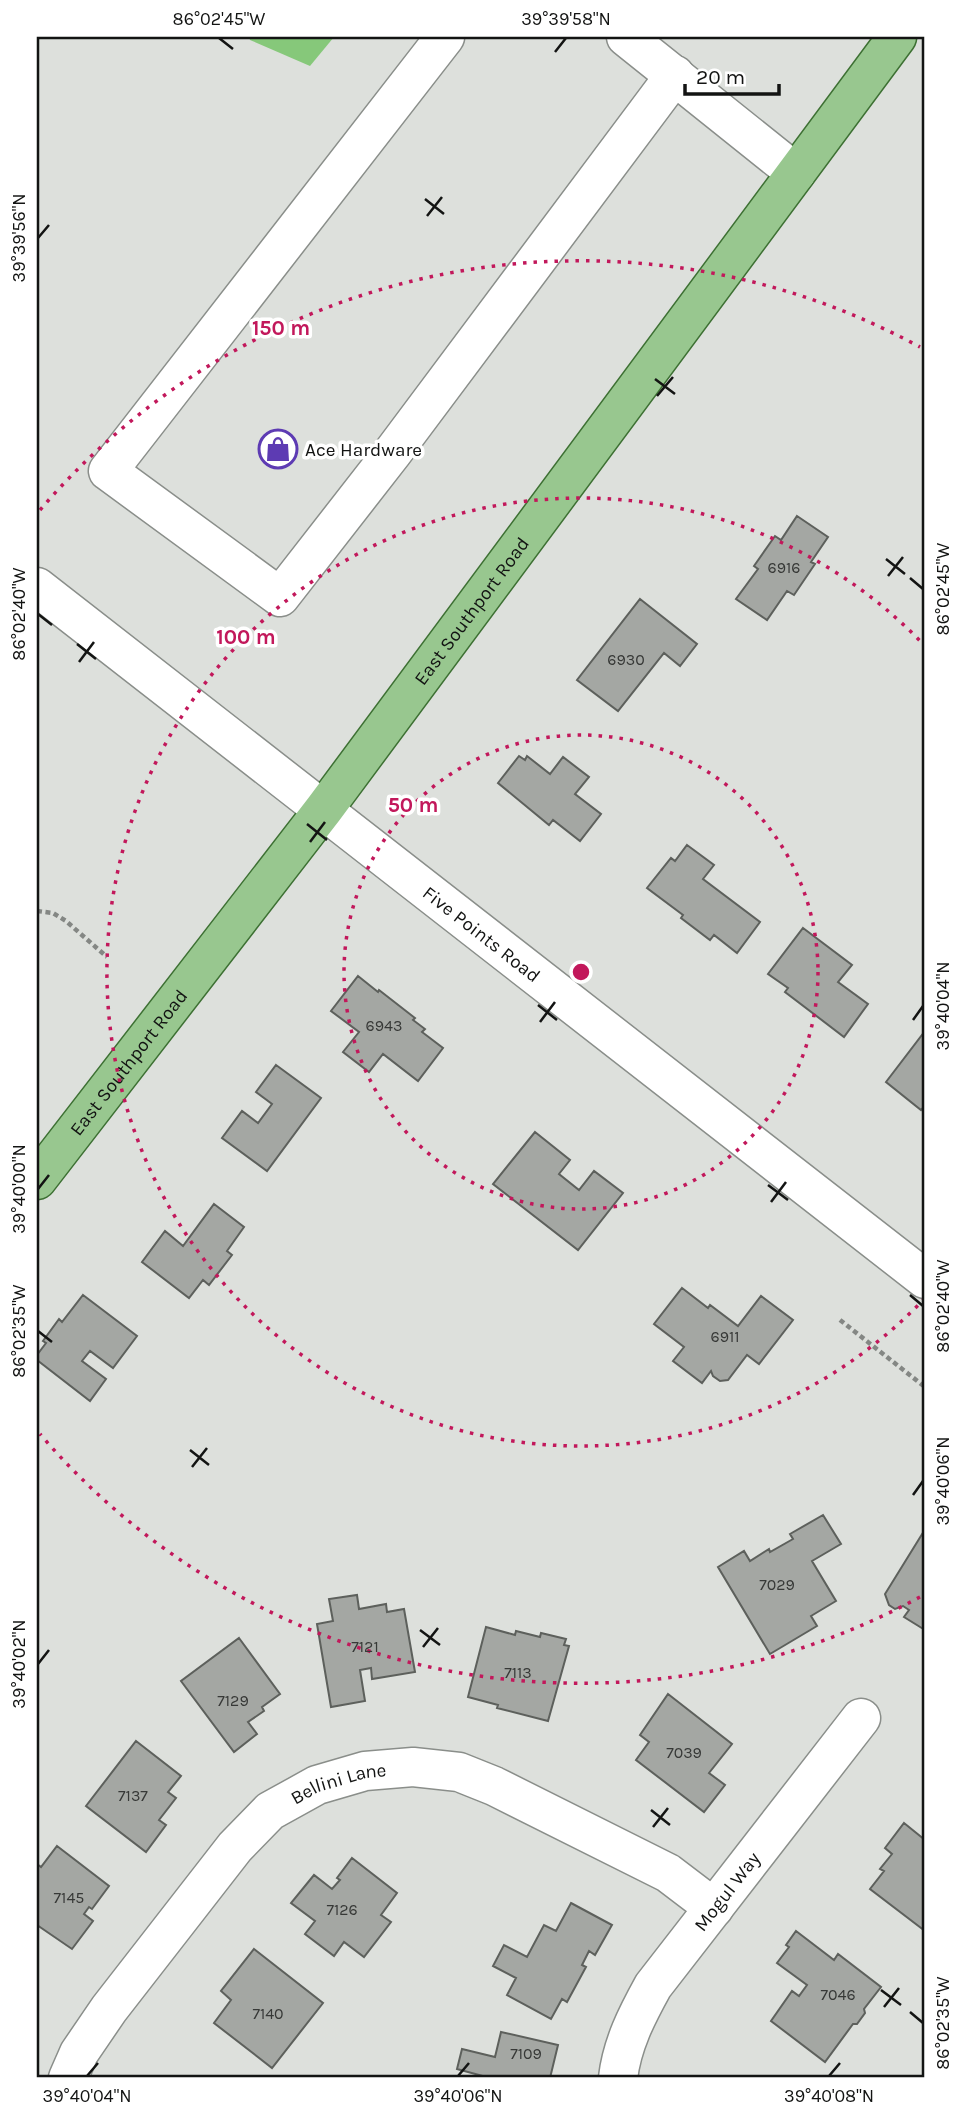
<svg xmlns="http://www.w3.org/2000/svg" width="962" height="2115" viewBox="0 0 962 2115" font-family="Karla,sans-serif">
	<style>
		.water { fill: #86c87a }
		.building { fill: #a4a7a3; stroke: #5d605c; stroke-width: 2 }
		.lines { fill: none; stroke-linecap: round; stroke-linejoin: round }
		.minor-casing { stroke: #8a8e8a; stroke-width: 41 }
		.major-casing { stroke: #3d7033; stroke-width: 41 }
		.path { stroke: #848784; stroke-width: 4.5; stroke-dasharray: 5 3.5; stroke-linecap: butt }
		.minor { stroke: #fff; stroke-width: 38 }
		.major { stroke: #98c78f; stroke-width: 38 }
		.ticks { fill: none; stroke: #131413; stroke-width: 2.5 }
		.ring { fill: none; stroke: #c2185b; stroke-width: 3.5; stroke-dasharray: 3.5 7 }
		.labels { text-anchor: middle; stroke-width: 7; stroke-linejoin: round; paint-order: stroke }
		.number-label { font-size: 16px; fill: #373937 }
		.poi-label { font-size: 19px; fill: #131413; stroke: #fff; text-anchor: start }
		.street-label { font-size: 19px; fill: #131413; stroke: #fff }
		.centre { fill: #c2185b; stroke: #fff; stroke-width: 3.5 }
		.ring-label { font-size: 21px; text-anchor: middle; font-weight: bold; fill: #c2185b; stroke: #fff; stroke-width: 7; stroke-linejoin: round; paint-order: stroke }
		.neatline { fill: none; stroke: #131413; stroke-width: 2.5 }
		.ticks-label { font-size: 18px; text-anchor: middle; fill: #131413 }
	</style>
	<rect width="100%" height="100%" fill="#dde0dc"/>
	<path class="water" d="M249,37H334L310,66L250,40Z"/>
	<path class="building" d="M797,516L828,537L811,562L815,564L794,595L787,591L767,620L736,599L758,569L754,566L775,536L781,540Z
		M640,599L697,644L680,666L664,653L618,711L577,680Z
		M519,756L525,760L527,756L550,774L563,757L589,777L575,794L601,814L580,841L553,820L549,825L498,783Z
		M687,845L714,865L703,879L760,922L737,953L714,935L710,940L681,918L683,915L647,888L671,858L675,861Z
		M803,928L852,965L838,982L868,1004L844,1037L785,992L788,988L768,974Z
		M358,976L378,992L379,990L415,1018L413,1020L425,1029L422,1032L443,1048L418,1081L383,1054L369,1072L343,1052L359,1032L331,1011Z
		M925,1031V1105L921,1110L886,1082Z
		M276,1065L321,1098L267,1171L222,1138L242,1111L258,1123L272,1104L256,1092Z
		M535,1132L570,1160L559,1174L579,1190L594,1171L623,1193L578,1250L493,1184Z
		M214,1204L244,1227L227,1251L232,1255L209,1285L203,1280L189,1298L142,1262L165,1231L183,1246Z
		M682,1288L708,1308L710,1305L738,1326L761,1296L793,1320L759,1364L747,1355L728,1380L720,1381L713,1376L711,1371L702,1383L673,1361L684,1347L654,1324Z
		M83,1295L137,1336L113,1368L90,1351L82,1361L106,1379L90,1401L37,1360V1355L46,1343L43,1341L59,1319L62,1322Z
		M823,1515L841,1544L812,1561L836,1601L811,1616L817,1626L770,1654L718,1567L744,1551L750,1561L769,1549L770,1552L793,1539L790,1534Z
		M924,1531H925V1630L904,1617L909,1610L903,1606L895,1609L889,1605L885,1594Z
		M357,1595L359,1609L386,1604L387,1612L404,1609L415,1672L372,1679L371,1668L360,1670L365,1701L331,1707L317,1624L333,1621L329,1599Z
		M486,1627L515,1635L516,1631L540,1637L541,1633L566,1639L564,1645L569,1646L548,1721L497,1708L498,1705L468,1697Z
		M239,1638L280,1694L262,1707L264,1711L248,1722L257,1734L234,1752L181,1681Z
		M668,1694L732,1744L709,1773L725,1785L704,1812L636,1760L649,1742L640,1735Z
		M136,1741L181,1776L168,1792L176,1798L159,1820L166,1825L146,1852L86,1806Z
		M904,1823L925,1840V1931L870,1889L884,1871L880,1869L892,1854L885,1848Z
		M57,1846L109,1886L92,1909L89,1907L84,1914L93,1921L72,1949L37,1925V1864L41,1867Z
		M352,1858L397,1893L381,1915L391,1922L364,1957L344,1942L334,1956L305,1934L315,1921L291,1903L314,1875L332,1889L340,1880L337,1878Z
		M571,1903L612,1925L595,1955L589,1951L582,1965L586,1967L567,2002L562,1999L551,2019L507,1995L516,1978L493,1966L504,1945L527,1957L544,1925L556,1931Z
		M796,1931L834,1960L838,1954L881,1987L864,2009L865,2013L857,2024H853L825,2062L771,2021L792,1991L799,1996L807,1985L777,1963L789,1947L786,1945Z
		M254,1949L323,2003L272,2068L214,2023L231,2000L221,1991Z
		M501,2032L558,2045L550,2078H490L457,2069L462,2049L495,2057Z"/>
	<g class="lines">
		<defs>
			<g id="minor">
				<path d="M445,37L108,471L280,597L393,452L675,75"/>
				<path d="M626,37L796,173"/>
				<path id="s1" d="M37,587L925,1279"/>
				<path id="s2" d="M68,2078L79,2053L109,2009L235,1847L270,1811L317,1785L365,1771L413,1767L459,1772L494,1786L668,1873L714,1908"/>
				<path id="s3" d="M618,2078C622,2044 637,2015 653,1986L861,1718"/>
			</g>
			<g id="major">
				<path id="s4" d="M37,1180L324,809L897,37"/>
			</g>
		</defs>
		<use href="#minor" class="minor-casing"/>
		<use href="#major" class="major-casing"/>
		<path class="path" d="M37,911L53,913L66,921L107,957
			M840,1320L925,1387"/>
		<use href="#minor" class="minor"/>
		<use href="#major" class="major"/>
	</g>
	<path class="ticks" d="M219,38L233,49M555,52L566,38M425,199L444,214M427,216L442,197M38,238L49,225M655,379L675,394M657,396L673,377M886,559L905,574M888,576L903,557M910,578L923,589M38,614L52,625M77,644L96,659M79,662L94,642M307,824L327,840M310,842L325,822M538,1005L557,1020M913,1020L923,1006M540,1022L555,1002M768,1185L788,1200M38,1189L49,1175M771,1202L786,1182M910,1295L923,1306M38,1331L52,1342M190,1450L209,1465M192,1467L207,1448M913,1495L923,1481M420,1630L440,1645M423,1647L438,1628M38,1664L49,1650M651,1810L670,1825M653,1827L668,1808M881,1990L901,2005M884,2007L899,1988M910,2012L923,2023M87,2076L98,2063M458,2076L469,2063M829,2076L840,2063"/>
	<g class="ring">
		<circle cx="581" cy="972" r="237"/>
		<path d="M925 1298A474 474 0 1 1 925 646"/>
		<path d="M920 1597A711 711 0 0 1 40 1434M40 510A711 711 0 0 1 920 347"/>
	</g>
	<defs>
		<symbol id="shop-ring" viewBox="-11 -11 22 22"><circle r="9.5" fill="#fff" stroke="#5d3bb3" stroke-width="1.5"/><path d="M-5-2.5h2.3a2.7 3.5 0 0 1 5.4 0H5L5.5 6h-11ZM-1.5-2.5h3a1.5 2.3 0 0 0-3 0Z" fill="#5d3bb3"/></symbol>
	</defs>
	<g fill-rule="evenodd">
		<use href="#shop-ring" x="256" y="427" width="44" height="44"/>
	</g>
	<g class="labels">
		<g class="number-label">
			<text x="784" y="573">6916</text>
			<text x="626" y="665">6930</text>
			<text x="384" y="1031">6943</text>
			<text x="725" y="1342">6911</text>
			<text x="777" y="1590">7029</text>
			<text x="365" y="1652">7121</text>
			<text x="518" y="1678">7113</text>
			<text x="233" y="1706">7129</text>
			<text x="684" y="1758">7039</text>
			<text x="133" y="1801">7137</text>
			<text x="69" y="1903">7145</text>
			<text x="342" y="1915">7126</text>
			<text x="838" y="2000">7046</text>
			<text x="268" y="2019">7140</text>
			<text x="526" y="2059">7109</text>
		</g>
		<g class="poi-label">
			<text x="305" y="456">Ace Hardware</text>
		</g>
		<g class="street-label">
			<text dy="7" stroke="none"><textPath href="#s4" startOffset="716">East Southport Road</textPath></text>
			<text dy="7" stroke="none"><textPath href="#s1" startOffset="564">Five Points Road</textPath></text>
			<text dy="7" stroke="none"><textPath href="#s4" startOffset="149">East Southport Road</textPath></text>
			<text dy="7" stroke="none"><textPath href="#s2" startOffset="411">Bellini Lane</textPath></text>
			<text dy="7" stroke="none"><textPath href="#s3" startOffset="219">Mogul Way</textPath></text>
		</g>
	</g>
	<circle cx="581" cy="972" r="10" class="centre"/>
	<g class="ring-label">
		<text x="281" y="335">150 m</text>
		<text x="246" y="644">100 m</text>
		<text x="413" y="812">50 m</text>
	</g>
	<rect width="962" height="2115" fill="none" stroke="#ffffff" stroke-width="77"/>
	<path d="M685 84v10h94v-10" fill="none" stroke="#131413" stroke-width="3.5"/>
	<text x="696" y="84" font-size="21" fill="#131413" stroke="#ffffff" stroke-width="5" paint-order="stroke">20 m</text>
	<rect x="38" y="38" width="885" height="2038" class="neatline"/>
	<g class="ticks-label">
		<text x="219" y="25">86°02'45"W</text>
		<text x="566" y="25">39°39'58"N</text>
		<text transform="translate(19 238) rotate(-90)" y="6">39°39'56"N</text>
		<text transform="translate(943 589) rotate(-90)" y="6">86°02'45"W</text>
		<text transform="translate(19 614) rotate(-90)" y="6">86°02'40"W</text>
		<text transform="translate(943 1006) rotate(-90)" y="6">39°40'04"N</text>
		<text transform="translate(19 1189) rotate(-90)" y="6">39°40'00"N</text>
		<text transform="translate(943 1306) rotate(-90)" y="6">86°02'40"W</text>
		<text transform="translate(19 1331) rotate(-90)" y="6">86°02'35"W</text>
		<text transform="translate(943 1481) rotate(-90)" y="6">39°40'06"N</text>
		<text transform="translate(19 1664) rotate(-90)" y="6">39°40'02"N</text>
		<text transform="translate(943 2023) rotate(-90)" y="6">86°02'35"W</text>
		<text x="87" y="2102">39°40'04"N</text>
		<text x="458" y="2102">39°40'06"N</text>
		<text x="829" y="2102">39°40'08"N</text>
	</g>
</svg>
